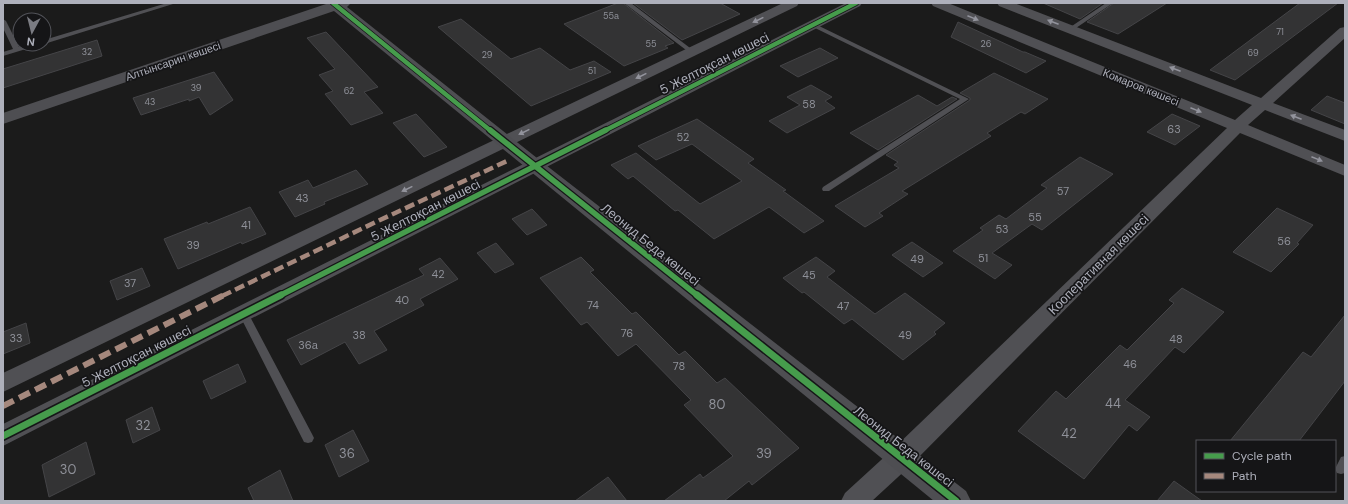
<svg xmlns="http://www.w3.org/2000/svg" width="1348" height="504" viewBox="0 0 1348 504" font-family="'DM Sans',sans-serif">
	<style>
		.building { fill: #333334; stroke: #444447 }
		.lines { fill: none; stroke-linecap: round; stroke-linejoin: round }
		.lane { fill: #505054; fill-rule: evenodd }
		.street { fill: #505054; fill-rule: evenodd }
		.secondary { fill: #4e4e52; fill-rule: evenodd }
		.quiet-far1 { stroke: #a5887d; stroke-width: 4.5; stroke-dasharray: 10 4.5; stroke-linecap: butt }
		.quiet { stroke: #a5887d; stroke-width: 6; stroke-dasharray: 12 6; stroke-linecap: butt }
		.cycleway-far2-casing { stroke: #151517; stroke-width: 6 }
		.cycleway-far1-casing { stroke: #151517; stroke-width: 8 }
		.cycleway-casing { stroke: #151517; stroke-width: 10 }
		.cycleway-far2 { stroke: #469c4c; stroke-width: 4.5 }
		.cycleway-far1 { stroke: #469c4c; stroke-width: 5.5 }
		.cycleway { stroke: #469c4c; stroke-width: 7 }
		.oneway { fill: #92939c }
		.labels { text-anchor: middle; stroke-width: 3.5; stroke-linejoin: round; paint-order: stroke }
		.far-number-label { font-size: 9px; fill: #8f9199 }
		.far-street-label { font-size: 11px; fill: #aeb0bb; stroke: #151517 }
		.number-label { font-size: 11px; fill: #8f9199 }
		.street-label { font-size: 13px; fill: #aeb0bb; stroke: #151517 }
		.near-number-label { font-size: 13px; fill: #8f9199 }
	</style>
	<rect width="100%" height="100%" fill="#1b1b1b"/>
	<path class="building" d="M618,3H623L674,43L665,46L668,48L624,66L564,24Z
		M633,3H720L740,14L682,40Z
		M1043,3H1103L1080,19Z
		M1114,3H1167L1118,34L1087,22Z
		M1300,3H1338L1235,80L1210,70Z
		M461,19L511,59L540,48L570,70L594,61L611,72L531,106L438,27Z
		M958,22L1023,52H1025L1046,61L1026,73L951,37Z
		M326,32L378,87L364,92L383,113L351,125L325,94L333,91L319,75L335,69L307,38Z
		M97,40L102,56L3,88V69Z
		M820,48L838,58L798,77L780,66Z
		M214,72L233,100L210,115L199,97L189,101V99L141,115L133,98Z
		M994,73L1048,99L1025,114L1021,112L987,133L991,136L902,191L908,194L879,213L883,216L865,227L835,206L899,168L894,165L898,162L886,155L970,100V98L960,93Z
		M811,85L832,97L825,101L835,108L787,133L769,121L800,105L787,97Z
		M918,95L937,106L952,97L957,99L878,150L850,133Z
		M1327,96L1345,103V124L1311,110Z
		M416,114L447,147L424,157L393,123Z
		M1172,114L1200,126L1175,145L1147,132Z
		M697,119L754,159L748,163L786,190L783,191L824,221L804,233L769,207L714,239L678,210L675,211L633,176L628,179L611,165L636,153L700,204L742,181L692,144L656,160L638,146Z
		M1080,157L1113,174L1042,230L1032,224L992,253L1012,265L995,279L953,251L983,230L980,228L999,215L1006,219L1047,188L1041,185Z
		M356,170L368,184L324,202L325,204L295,217L279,192L308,180L313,188Z
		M250,207L266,234L242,244L241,242L178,269L164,239L207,222L208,224Z
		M1277,208L1313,225L1297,243L1299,244L1271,272L1233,252Z
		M532,209L547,225L527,235L512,219Z
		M912,242L943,263L923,277L892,255Z
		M496,243L514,264L495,273L477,253Z
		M581,257L594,270L590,272L632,314L636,312L679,355L685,351L717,383L725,378L799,448L752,485L749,481L724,501H664L700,474L703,478L733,456L684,405L691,400L636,344L618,356L587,322L581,325L540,278Z
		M816,257L835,271L827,277L875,314L905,293L945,323L934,332L936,334L903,360L852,319L844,324L804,292L802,293L783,278Z
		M440,258L458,279L420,299L424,305L374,331L387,350L359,364L345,342L301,365L287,340L424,275L419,269Z
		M142,268L150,286L117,300L110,281Z
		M1182,288L1224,312L1184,353L1175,347L1125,400L1150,417L1137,431L1129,425L1084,479L1018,431L1056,391L1066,399L1120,345L1127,350L1174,303L1169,300Z
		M1345,315V381L1299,441H1230L1303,352L1311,357Z
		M26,323L30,343L3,354V332Z
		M238,364L246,382L211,399L203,381Z
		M152,407L160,430L133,443L126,420Z
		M353,430L369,461L339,477L325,445Z
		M86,442L95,474L49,497L42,465Z
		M280,470L293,501H254L248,488Z
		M608,477L627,501H575Z
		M1174,481L1202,501H1157Z"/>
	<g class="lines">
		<path class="lane" d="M167,3L173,4L44,44V40Z
			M624,3H631L694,51V53H690Z
			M1106,3H1113L1073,30H1069V28Z
			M3,19L6,21L19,47L30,44H40L39,45L3,56V52L13,49L3,28Z
			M811,24H815L969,99L829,191H823L822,189L823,187L960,99L811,26Z
			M244,310L247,311L312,434L314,438L312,442L308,443L304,442L239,314L241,311Z
			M1345,456V473L1341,474L1337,473L1335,469L1341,457Z"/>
		<path class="street" d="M783,3H799L797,6L3,392V373Z
			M846,3H862L860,6L3,446V424Z
			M931,3H948L1235,120L1252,105L999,6L997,3H1014L1261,98L1340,28L1345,27V38L1273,103L1345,130V141L1265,110L1248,125L1345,165V176L1240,133L910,466L872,501H841L845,493L892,450L1227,128L933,6Z"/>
		<path class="secondary" d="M326,3H351L347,7L542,162L966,491L971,501H934L334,11L3,124V113L326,4Z"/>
		<path class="quiet-far1" d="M222,296L380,220L507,161"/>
		<path class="quiet" d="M3,406L224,295"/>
		<defs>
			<path id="cycleway-far2" d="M333,3L491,131
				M604,131L856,3"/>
			<path id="cycleway-far1" d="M490,130L698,296
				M279,296L606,130"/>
			<path id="cycleway" d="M697,295L956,501
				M3,436L281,295"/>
		</defs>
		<use href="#cycleway-far2" class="cycleway-far2-casing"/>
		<use href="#cycleway-far1" class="cycleway-far1-casing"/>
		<use href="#cycleway" class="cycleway-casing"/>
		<use href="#cycleway-far2" class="cycleway-far2"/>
		<use href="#cycleway-far1" class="cycleway-far1"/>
		<use href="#cycleway" class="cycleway"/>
	</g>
	<defs><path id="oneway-solid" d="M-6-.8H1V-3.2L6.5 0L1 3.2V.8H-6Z"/></defs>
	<g class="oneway">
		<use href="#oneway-solid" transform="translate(973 18) rotate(22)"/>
		<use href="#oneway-solid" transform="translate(758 20) rotate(154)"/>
		<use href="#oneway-solid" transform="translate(1053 22) rotate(-159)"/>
		<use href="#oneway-solid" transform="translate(1175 69) rotate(-159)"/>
		<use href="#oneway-solid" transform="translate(641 76) rotate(154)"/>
		<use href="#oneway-solid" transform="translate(1196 110) rotate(22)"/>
		<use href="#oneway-solid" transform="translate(1296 117) rotate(-159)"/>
		<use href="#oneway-solid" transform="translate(524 132) rotate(154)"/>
		<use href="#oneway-solid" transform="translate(1317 159) rotate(22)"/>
		<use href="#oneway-solid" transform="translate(407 189) rotate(154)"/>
	</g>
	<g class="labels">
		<g class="far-number-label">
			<text x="611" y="19">55а</text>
			<text x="1280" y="35">71</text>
			<text x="651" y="47">55</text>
			<text x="986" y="47">26</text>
			<text x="87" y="55">32</text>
			<text x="1253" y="56">69</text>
			<text x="487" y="58">29</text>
			<text x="592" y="74">51</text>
			<text x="196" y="91">39</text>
			<text x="349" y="94">62</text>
			<text x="150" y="105">43</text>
		</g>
		<g class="far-street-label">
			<text transform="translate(173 61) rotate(-19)" y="4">Алтынсарин көшесі</text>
			<text transform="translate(1141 87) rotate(22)" y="4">Комаров көшесі</text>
		</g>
		<g class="number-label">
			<text x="809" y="108">58</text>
			<text x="1174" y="133">63</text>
			<text x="683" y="141">52</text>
			<text x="1063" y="195">57</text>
			<text x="302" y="202">43</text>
			<text x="1035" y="221">55</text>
			<text x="246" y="229">41</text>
			<text x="1002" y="233">53</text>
			<text x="1284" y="245">56</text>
			<text x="193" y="249">39</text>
			<text x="983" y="262">51</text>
			<text x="917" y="263">49</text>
			<text x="438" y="278">42</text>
			<text x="809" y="279">45</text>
			<text x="130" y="287">37</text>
			<text x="402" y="304">40</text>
			<text x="593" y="309">74</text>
			<text x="843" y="310">47</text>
			<text x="627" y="337">76</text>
			<text x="359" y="339">38</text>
			<text x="905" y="339">49</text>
			<text x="16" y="342">33</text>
			<text x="1176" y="343">48</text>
			<text x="308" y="349">36а</text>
			<text x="1130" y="368">46</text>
			<text x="679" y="370">78</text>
		</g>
		<g class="street-label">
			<text transform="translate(714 63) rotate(-27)" y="5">5 Желтоқсан көшесі</text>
			<text transform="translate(425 210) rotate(-27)" y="5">5 Желтоқсан көшесі</text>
			<text transform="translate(651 244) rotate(39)" y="5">Леонид Беда көшесі</text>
			<text transform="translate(1098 264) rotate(-45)" y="5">Кооперативная көшесі</text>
			<text transform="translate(136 356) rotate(-27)" y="5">5 Желтоқсан көшесі</text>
			<text transform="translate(904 446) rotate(38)" y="5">Леонид Беда көшесі</text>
		</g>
		<g class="near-number-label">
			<text x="1113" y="408">44</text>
			<text x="717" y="409">80</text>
			<text x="143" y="430">32</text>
			<text x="1069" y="438">42</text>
			<text x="347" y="458">36</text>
			<text x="764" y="458">39</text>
			<text x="68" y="474">30</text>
		</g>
	</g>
	<rect width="1348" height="504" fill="none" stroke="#aeb0bb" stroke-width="8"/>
	<rect x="1196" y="440" width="140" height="52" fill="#151517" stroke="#525359"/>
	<rect x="1204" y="453" width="20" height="6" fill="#469c4c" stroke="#525359"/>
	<text x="1232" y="460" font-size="12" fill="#aeb0bb">Cycle path</text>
	<rect x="1204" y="473" width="20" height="6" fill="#a5887d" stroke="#525359"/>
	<text x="1232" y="480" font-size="12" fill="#aeb0bb">Path</text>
	<g transform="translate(32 32) rotate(187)"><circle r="19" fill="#151517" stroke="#525359"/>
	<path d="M0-3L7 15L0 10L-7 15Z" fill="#7b7c83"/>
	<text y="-6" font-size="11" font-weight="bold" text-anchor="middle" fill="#aeb0bb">N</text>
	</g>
</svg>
